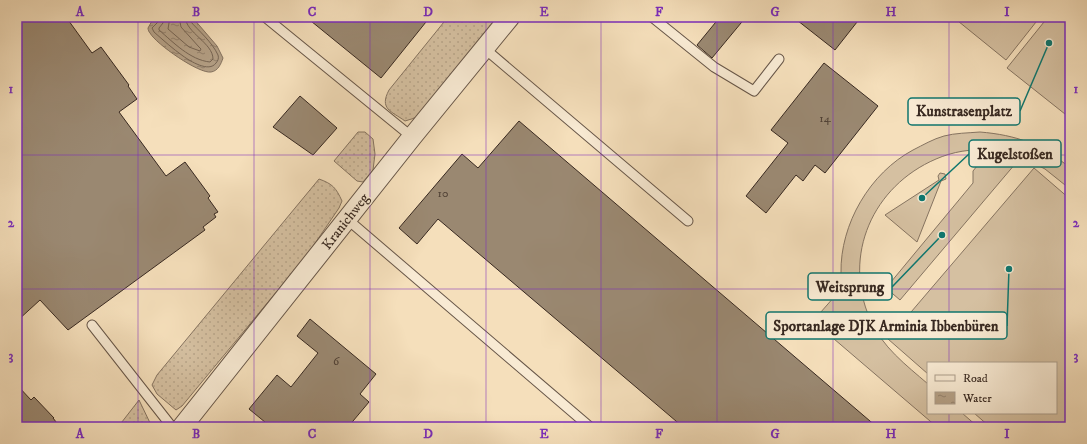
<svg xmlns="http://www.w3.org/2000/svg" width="1087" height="444" viewBox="0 0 1087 444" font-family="'IM FELL DW Pica',serif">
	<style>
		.grass { fill: url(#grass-dots); stroke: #867461 }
		.garden { fill: #d5c0a1; stroke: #867461 }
		.water { fill: url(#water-ripples); stroke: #83715e }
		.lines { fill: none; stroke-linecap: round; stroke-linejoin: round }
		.shore { stroke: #766554; stroke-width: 1 }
		.building { fill: #9a8871; stroke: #382921 }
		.service-casing { stroke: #675648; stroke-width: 11 }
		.minor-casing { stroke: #675648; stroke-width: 21 }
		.service { stroke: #f8ead3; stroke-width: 9 }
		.minor { stroke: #f8ead3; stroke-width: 19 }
		.grid { fill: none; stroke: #7b2cbf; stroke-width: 1; stroke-opacity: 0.55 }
		.labels { text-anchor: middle; stroke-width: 3; stroke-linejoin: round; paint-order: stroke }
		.number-label { font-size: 12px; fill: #504135 }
		.street-label { font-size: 14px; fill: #382921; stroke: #f8ead3 }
		.leader { fill: none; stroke: #0f766e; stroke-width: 1.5 }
		.callout-dot { fill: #0f766e; stroke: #f8ead3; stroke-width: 1.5 }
		.callout { fill: #f8ead3; stroke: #0f766e; stroke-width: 1.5 }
		.callout-label { font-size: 15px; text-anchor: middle; font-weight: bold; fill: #382921 }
		.neatline { fill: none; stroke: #7b2cbf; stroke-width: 1.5 }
		.grid-label { font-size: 13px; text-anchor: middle; font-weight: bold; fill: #7b2cbf }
	</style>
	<defs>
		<pattern id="grass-dots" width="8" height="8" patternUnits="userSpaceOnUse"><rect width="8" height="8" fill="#d5c0a1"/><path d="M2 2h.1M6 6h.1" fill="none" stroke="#b8a58a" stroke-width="1.8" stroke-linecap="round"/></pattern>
		<pattern id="water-ripples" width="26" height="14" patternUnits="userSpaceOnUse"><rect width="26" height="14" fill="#b5a187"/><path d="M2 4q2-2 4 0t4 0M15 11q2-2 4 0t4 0" fill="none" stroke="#94836e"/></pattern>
	</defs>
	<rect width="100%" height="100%" fill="#f5dfbb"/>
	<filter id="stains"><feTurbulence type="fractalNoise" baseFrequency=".005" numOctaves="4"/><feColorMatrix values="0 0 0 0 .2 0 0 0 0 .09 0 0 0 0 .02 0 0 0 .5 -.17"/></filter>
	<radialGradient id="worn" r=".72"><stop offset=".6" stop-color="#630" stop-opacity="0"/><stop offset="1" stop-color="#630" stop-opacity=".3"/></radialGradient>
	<path class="grass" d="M448,17H501L418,117L405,121C391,111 379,109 389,90Z
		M358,132H365L373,139L375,154L373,170L363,182L357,181L334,161Z
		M319,179C333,184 336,188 342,201L339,208L307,255L182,406L176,410L157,394L152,385L157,375Z
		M139,400L152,427H118Z"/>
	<path class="garden" d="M953,17H1040L1006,60Z
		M1048,17H1070V118L1007,68Z
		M980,132C1016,135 1042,144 1070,168V189L1045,169L1021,157L900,300L886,288L973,183V171L989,151C972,148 952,152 936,159C873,186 842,255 870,319C882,347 906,365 928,384V413H962L978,427H937L813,321L842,288C842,283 841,278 841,273C840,224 870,173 913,150C923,145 933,139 944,136C955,133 968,133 980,132Z
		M1034,168L1070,199V427H990L974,413H1056V363H928V374L888,339Z
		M940,173L945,174L946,179L941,181L917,242L885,215L939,180L938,176Z"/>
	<path class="water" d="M157,17L193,18L217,46L223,58C221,64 218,71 211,72C199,74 156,44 150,33C149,32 148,30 148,28L152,21Z"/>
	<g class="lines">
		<path class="shore" d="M159,17V21L152,28L154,32C163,40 173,49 183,56C190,61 209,73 216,63C218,61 219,58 218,55C212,42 199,31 190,21V17
			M164,17L163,23L159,28V30C173,42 190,60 210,62L213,59C213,43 186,33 185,17
			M170,17L168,29L189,47L200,51L201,49L199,47L181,27L179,17"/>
	</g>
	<path class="building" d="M17,17H66L92,53L101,47L129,85L128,86L137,99L119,112L133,131L166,176L185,162L210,196L208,198L218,212L214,214L216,217L203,227L205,230L68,330L40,300L17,321Z
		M306,17H430L381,78Z
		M720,17H746L712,58L697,45Z
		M793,17H861L835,50Z
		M824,63L878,106L825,173L815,165L803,181L796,175L766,213L746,196L788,143L771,130Z
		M300,96L337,128L313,155L273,127Z
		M519,121L788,351L877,427H683L438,219L417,244L399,228L462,154L478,168Z
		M310,319L376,374L360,394L369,402L348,427H271L249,409L277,375L291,387L318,353L297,336Z
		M17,385L31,400L34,397L54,418H53L60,427H17Z"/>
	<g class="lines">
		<defs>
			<path id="service" d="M265,17L412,137
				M652,17L714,67L754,91L779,59
				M484,48L688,221
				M347,219L590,427
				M92,325L172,427"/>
			<path id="minor" d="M182,427L412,137L510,17"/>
		</defs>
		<use href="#service" class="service-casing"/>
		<use href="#minor" class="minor-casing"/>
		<use href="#service" class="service"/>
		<use href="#minor" class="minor"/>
	</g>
	<path class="grid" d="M138,17V427M254,17V427M370,17V427M486,17V427M601,17V427M717,17V427M833,17V427M949,17V363M17,155H1070M17,289H1070M949,413V427"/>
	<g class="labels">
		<g class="number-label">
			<text x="825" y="122">14</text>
			<text x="443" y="197">10</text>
			<text x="336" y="365">6</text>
		</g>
		<g class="street-label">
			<text transform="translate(345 221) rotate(-52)" y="5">Kranichweg</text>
		</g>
	</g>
	<path class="leader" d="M1049 43L1020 111M922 198L969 154M942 235L892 287M1009 269L1007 326"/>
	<g class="callout-dot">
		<circle cx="1049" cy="43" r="4"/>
		<circle cx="922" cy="198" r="4"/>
		<circle cx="942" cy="235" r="4"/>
		<circle cx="1009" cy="269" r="4"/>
	</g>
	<g class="callout">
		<rect x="908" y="98" width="112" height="27" rx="4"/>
		<rect x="969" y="140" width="92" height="27" rx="4"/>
		<rect x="808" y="273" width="84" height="27" rx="4"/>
		<rect x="766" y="312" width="241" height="27" rx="4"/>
	</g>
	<g class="callout-label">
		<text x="964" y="116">Kunstrasenplatz</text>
		<text x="1015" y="159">Kugelstoßen</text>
		<text x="850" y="292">Weitsprung</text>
		<text x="886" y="331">Sportanlage DJK Arminia Ibbenbüren</text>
	</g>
	<rect width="1087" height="444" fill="none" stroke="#f5dfbb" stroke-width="44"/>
	<rect x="927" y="362" width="130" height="52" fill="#f8ead3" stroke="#ab9d8c"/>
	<rect x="935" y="375" width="20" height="6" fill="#f8ead3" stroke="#ab9d8c"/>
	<text x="963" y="382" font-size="12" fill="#382921">Road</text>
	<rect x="935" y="392" width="20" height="12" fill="url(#water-ripples)" stroke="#ab9d8c"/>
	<text x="963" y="402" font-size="12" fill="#382921">Water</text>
	<rect x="22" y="22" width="1043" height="400" class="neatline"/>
	<g class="grid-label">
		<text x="80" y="16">A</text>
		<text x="196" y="16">B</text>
		<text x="312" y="16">C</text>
		<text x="428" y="16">D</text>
		<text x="544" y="16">E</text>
		<text x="659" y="16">F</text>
		<text x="775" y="16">G</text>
		<text x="891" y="16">H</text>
		<text x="1007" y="16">I</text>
		<text x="11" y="93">1</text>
		<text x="1076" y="93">1</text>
		<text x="11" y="227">2</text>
		<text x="1076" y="227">2</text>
		<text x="11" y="360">3</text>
		<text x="1076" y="360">3</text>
		<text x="80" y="438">A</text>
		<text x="196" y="438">B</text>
		<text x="312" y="438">C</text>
		<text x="428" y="438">D</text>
		<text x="544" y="438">E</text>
		<text x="659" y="438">F</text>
		<text x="775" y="438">G</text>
		<text x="891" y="438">H</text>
		<text x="1007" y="438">I</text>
	</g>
	<rect width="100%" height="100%" filter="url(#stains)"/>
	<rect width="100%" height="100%" fill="url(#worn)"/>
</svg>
